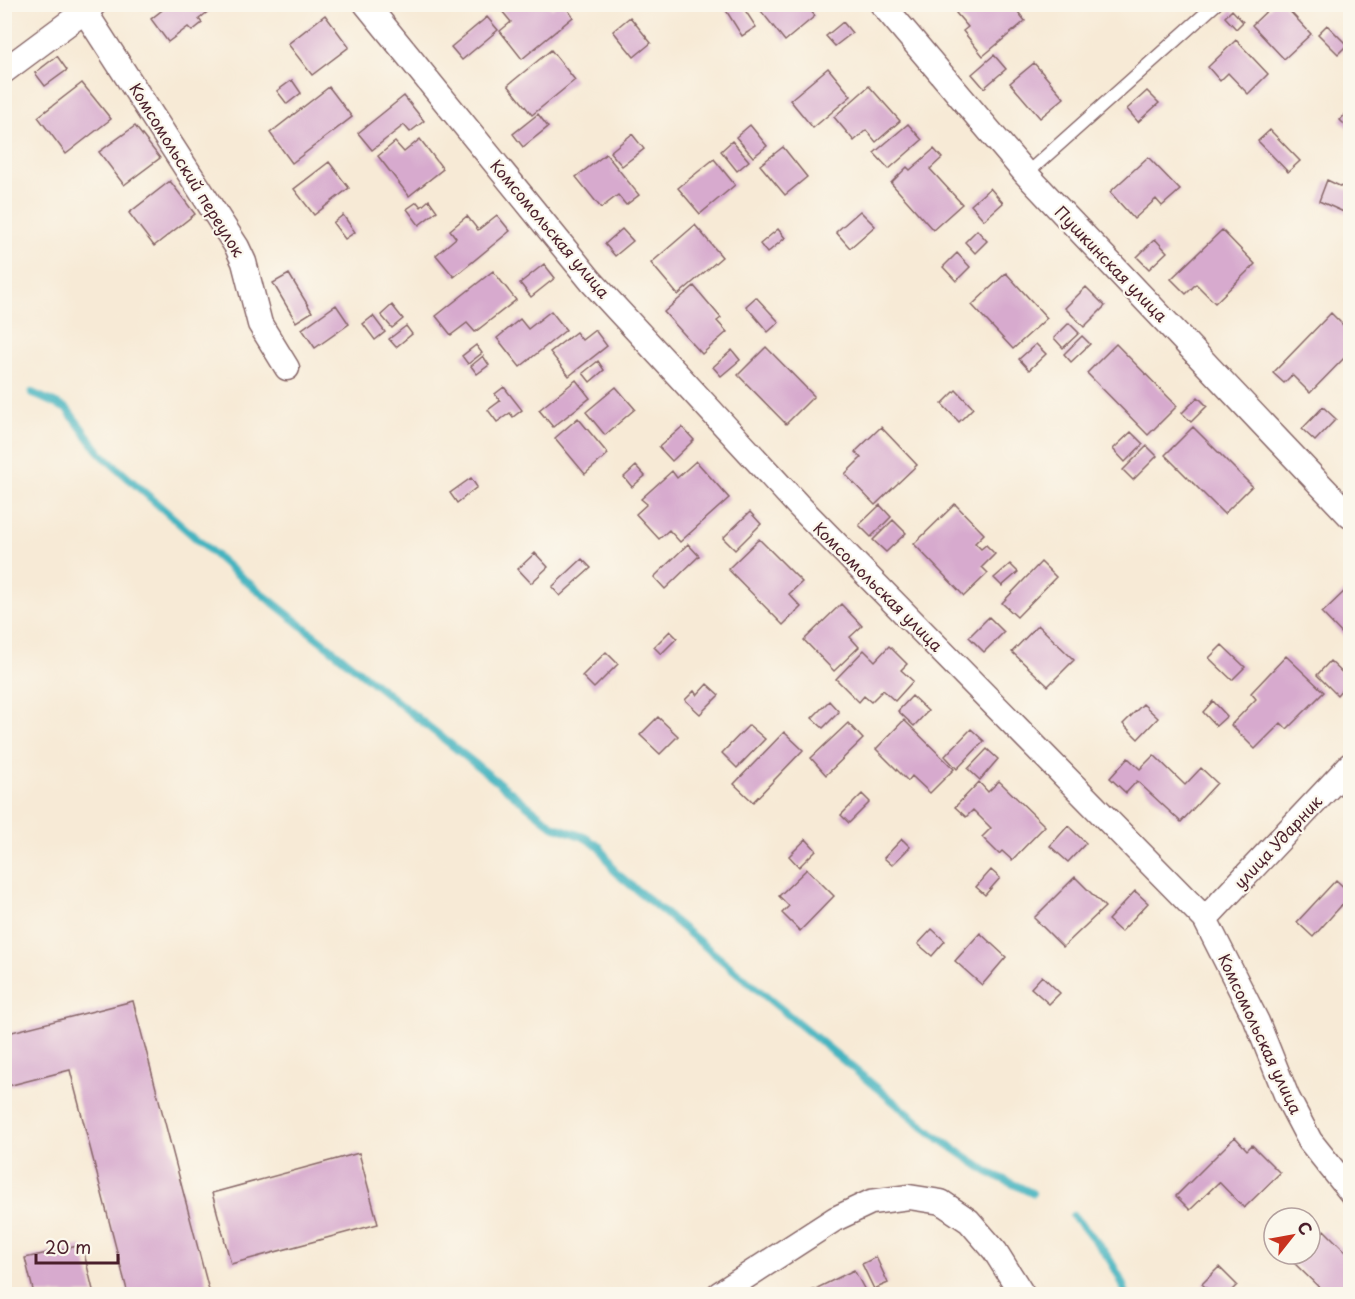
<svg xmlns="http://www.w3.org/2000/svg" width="1355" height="1299" viewBox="0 0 1355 1299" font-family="'Playpen Sans',sans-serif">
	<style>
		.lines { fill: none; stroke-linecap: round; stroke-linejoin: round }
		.stream { stroke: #45b4c0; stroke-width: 8 }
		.building { fill: #d7aace }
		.service-casing { stroke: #876667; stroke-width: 15 }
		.minor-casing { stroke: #876667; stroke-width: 27 }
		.service { stroke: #fff; stroke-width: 12 }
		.minor { stroke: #fff; stroke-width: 24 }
		.labels { text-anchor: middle; stroke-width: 4.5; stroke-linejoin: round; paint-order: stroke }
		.street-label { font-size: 16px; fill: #4a1f2b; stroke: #fbf7ec }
	</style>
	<rect width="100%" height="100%" fill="#fbf7ec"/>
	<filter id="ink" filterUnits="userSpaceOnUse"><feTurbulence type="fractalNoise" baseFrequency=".0167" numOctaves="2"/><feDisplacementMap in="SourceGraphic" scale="12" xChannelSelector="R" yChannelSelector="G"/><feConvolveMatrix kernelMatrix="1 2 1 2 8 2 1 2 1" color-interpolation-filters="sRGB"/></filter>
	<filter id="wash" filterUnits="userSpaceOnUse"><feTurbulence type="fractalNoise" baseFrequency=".008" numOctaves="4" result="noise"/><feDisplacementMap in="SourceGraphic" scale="24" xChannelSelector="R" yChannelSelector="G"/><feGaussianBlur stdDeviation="1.35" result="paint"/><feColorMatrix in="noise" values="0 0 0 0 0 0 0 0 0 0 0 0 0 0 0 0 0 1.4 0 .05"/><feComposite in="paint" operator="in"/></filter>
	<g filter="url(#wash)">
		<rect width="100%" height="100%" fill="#f7ead6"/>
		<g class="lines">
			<path class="stream" d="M32,393L67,409L101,454L232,570L553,826L584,837L600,847L615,872L934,1135L988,1172L1032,1193
				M1073,1216C1096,1240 1116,1262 1126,1294"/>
		</g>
		<g id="blocks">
			<path class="building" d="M170,4H217L199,19L202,23L192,31L188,27L168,42L151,19Z
				M511,4H548L552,9L557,4H564L573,17L522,59L500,31L511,22L502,11Z
				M722,4H741L756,27L742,36Z
				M770,4H805L815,16L785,41L761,11Z
				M967,4H1012L1025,21L983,56L963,31L968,27L956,13Z
				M1274,4H1283L1311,34L1284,59L1252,25Z
				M1232,10L1243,22L1236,29L1225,17Z
				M325,15L349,47L312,75L288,44Z
				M487,17L498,30L462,60L451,47Z
				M630,17L651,43L634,57L613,31Z
				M843,22L852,33L835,46L826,36Z
				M1327,25L1347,45L1338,54L1318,34Z
				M1236,40L1268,74L1248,94L1228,73L1220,81L1208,67Z
				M551,50L575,80L532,115L508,85Z
				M994,55L1006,69L984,88L972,74Z
				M57,56L67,70L45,86L35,73Z
				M1034,63L1064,98L1040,118L1010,83Z
				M828,68L851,96L813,128L790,100Z
				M292,80L301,93L287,104L277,91Z
				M82,83L111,119L66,154L38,117Z
				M869,86L900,121L876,142L866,130L854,141L834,117Z
				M329,87L352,117L292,163L270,133Z
				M1147,91L1159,103L1138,122L1127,109Z
				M404,96L424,121L410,132L404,125L372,150L358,133Z
				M1350,109V130L1340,120Z
				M538,114L548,127L523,147L513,134Z
				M908,124L922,140L889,169L874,153Z
				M750,125L767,146L753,157L736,137Z
				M135,126L160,158L124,185L99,152Z
				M1270,130L1300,161L1288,172L1258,141Z
				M632,134L644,149L622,166L610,152Z
				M420,139L443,169L409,196L378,156L395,142L404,152Z
				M732,141L749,161L737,171L721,151Z
				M783,147L807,177L785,195L760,165Z
				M934,149L942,158L930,169L962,204L933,230L891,183L907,167L910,170Z
				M606,154L639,195L626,205L618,195L601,208L576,177Z
				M1148,157L1180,190L1162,206L1156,199L1134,219L1110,192Z
				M714,159L735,185L700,214L678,188Z
				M329,162L349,188L314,215L294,189Z
				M1327,180L1350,191V204L1346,213L1319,201Z
				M170,181L195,214L154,246L129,213Z
				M990,188L1003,203L984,220L971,205Z
				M429,200L437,211L419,225L407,209L417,202L421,207Z
				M860,211L875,226L850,248L836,232Z
				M343,215L355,232L345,239L333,223Z
				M497,215L510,231L454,277L436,255L456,238L450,230L467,216L478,230Z
				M695,225L722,257L678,295L651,263Z
				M622,229L633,241L615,256L605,244Z
				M778,229L785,238L767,253L760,244Z
				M977,230L987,241L975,253L965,242Z
				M1222,230L1255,264L1215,303L1196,284L1186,294L1171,279Z
				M1155,239L1167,252L1149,269L1137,257Z
				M957,253L970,267L956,281L943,267Z
				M544,264L555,278L531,297L520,283Z
				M493,271L516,300L475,332L467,323L451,335L436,316Z
				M1006,273L1047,318L1013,349L972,305Z
				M289,274L312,312L296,322L273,283Z
				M694,286L721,318L717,321L727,332L702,354L664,312Z
				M1086,287L1105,306L1084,327L1065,308Z
				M756,297L779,322L768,332L746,306Z
				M336,305L349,324L315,348L302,329Z
				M392,305L403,319L392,328L381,315Z
				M551,311L566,330L520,367L497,338L520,319L528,329Z
				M1331,313L1350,332V352L1310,393L1292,375L1284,383L1273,373Z
				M373,316L385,332L375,340L363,324Z
				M1069,323L1079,333L1063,348L1054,338Z
				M406,326L412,334L396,347L389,339Z
				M595,330L607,346L569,376L550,352L576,332L582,340Z
				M1082,336L1090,344L1071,362L1064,354Z
				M1036,344L1046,354L1029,370L1019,359Z
				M1116,344L1177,406L1148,435L1087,373Z
				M476,345L482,353L468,364L462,356Z
				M766,347L814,396L786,424L738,375Z
				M732,350L740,360L721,376L713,367Z
				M483,356L489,365L477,374L471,366Z
				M598,361L604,370L590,382L583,373Z
				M576,380L590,398L553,427L539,410Z
				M504,387L522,410L513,417L510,413L497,422L488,410L500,401L495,394Z
				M616,387L635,409L605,435L586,412Z
				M956,390L973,408L959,422L942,404Z
				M1198,397L1207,406L1191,422L1182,413Z
				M1323,407L1336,419L1315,441L1302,429Z
				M578,418L608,454L585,474L555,438Z
				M682,427L694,440L672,461L659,447Z
				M881,427L917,465L875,505L845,474L861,458L855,452Z
				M1193,427L1252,486L1224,514L1165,455Z
				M1131,432L1143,444L1125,462L1113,449Z
				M1147,446L1157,456L1133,480L1123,470Z
				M696,461L729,498L680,542L669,530L659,539L636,514L647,504L641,499L672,471L677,478Z
				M636,466L645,476L632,487L624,477Z
				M471,478L477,487L457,503L450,493Z
				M955,504L984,534L975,543L981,549L986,545L995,554L982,567L988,573L964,596L914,544Z
				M880,505L891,517L871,537L859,525Z
				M750,512L761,524L735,550L723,538Z
				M893,520L906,533L886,552L873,540Z
				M759,539L802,582L789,594L801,607L783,625L728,569Z
				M688,544L699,556L665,589L654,577Z
				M535,553L548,567L531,583L518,569Z
				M582,559L591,568L560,596L552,587Z
				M1041,562L1056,577L1017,617L1002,603Z
				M1010,564L1018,572L1002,586L994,578Z
				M1349,587L1350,588V642L1322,613Z
				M841,604L862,626L850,637L859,647L834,671L804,640Z
				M989,617L1004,632L984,652L969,637Z
				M1038,625L1074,660L1048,686L1012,652Z
				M670,631L677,638L661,654L654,647Z
				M1222,645L1245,667L1232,680L1209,658Z
				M889,646L907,664L901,670L913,681L895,701L883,690L871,702L864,696L859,702L836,679L864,650L875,661Z
				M606,652L618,664L594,688L582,676Z
				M1286,656L1324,692L1287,729L1281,723L1255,749L1231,725L1256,699L1251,693Z
				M1330,661L1350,680L1337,695L1317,675Z
				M707,684L719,695L700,714L685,700L694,691L697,695Z
				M912,696L928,711L914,726L898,711Z
				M829,701L839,712L823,728L812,718Z
				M1213,701L1227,716L1216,726L1203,712Z
				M1143,704L1158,718L1138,739L1123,724Z
				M658,717L678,736L660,754L640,735Z
				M904,720L954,769L930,793L912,776L908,781L876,749Z
				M848,723L863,739L826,775L811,758Z
				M749,725L765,739L737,768L722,753Z
				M971,729L984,741L957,769L945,756Z
				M784,732L803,750L753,802L734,784Z
				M987,749L998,759L980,780L968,769Z
				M1154,755L1185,785L1201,768L1217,783L1181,822L1137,781L1126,793L1110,778L1128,758L1140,769Z
				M999,781L1045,826L1012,860L1002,851L999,854L982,837L991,828L973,810L966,817L955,807L979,782L988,792Z
				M862,794L870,802L849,823L841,815Z
				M1068,826L1086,843L1068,862L1050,846Z
				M806,839L816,850L799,867L789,856Z
				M902,839L910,847L892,865L884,858Z
				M807,869L834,896L800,931L782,913L789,906L779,896Z
				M991,870L1000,878L985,895L976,887Z
				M1075,877L1105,907L1063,947L1034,918Z
				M1336,880L1350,893V896L1313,937L1297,922Z
				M1135,891L1148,903L1121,932L1108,920Z
				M932,929L945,941L932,956L918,944Z
				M980,933L1006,957L982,985L955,961Z
				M1042,976L1060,993L1049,1004L1031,988Z
				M133,1001L210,1294H128L70,1070L4,1087V1034Z
				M1235,1137L1247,1150L1252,1145L1280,1173L1244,1208L1219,1182L1190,1210L1176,1196Z
				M359,1153L378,1224L231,1264L212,1193Z
				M1324,1230L1350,1256V1292L1348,1294H1340L1337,1291L1334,1294H1326L1293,1262L1300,1254H1310V1244Z
				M82,1245L94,1294H34L25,1258Z
				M876,1257L888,1283L874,1289L862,1264Z
				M1219,1267L1237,1285L1228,1294H1212L1202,1284Z
				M854,1270L867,1294H813L811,1291Z"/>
		</g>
	</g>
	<g filter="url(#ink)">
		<use href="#blocks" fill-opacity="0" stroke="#876667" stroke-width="1.5"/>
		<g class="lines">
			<defs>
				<path id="service" d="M1026,174L1216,4"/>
				<path id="minor" d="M80,4L237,247L244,262L260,324L287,368
					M366,4L591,281L798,505L1205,919L1257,1022L1287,1097L1310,1141L1350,1191
					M882,4L1026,174L1350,516
					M4,71L94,4
					M1205,919L1350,765
					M719,1294L835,1219L871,1202L909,1197L941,1202L969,1221L995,1251L1022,1294"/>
			</defs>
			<use href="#service" class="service-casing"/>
			<use href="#minor" class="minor-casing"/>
			<use href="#service" class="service"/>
			<use href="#minor" class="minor"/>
		</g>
	</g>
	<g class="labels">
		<g class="street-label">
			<text transform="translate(187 170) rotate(58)" y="6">Комсомольский переулок</text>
			<text transform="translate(550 229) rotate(50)" y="6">Комсомольская улица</text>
			<text transform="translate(1111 264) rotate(46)" y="6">Пушкинская улица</text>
			<text transform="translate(878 587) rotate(45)" y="6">Комсомольская улица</text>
			<text transform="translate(1278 842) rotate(-47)" y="6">улица Ударник</text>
			<text transform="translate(1260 1034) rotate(65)" y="6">Комсомольская улица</text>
		</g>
	</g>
	<rect width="1355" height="1299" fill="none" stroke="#fbf7ec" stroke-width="24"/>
	<g transform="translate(1292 1236) rotate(59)"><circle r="28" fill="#fbf7ec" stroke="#b4a19f" stroke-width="1.5"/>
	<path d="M0-4.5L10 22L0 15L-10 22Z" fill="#c8321e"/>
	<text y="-9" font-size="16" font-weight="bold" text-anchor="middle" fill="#4a1f2b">С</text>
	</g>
	<path d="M36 1254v9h82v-9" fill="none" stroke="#4a1f2b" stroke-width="3"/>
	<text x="45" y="1254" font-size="18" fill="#4a1f2b" stroke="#fbf7ec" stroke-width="4.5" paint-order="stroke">20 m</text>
</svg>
